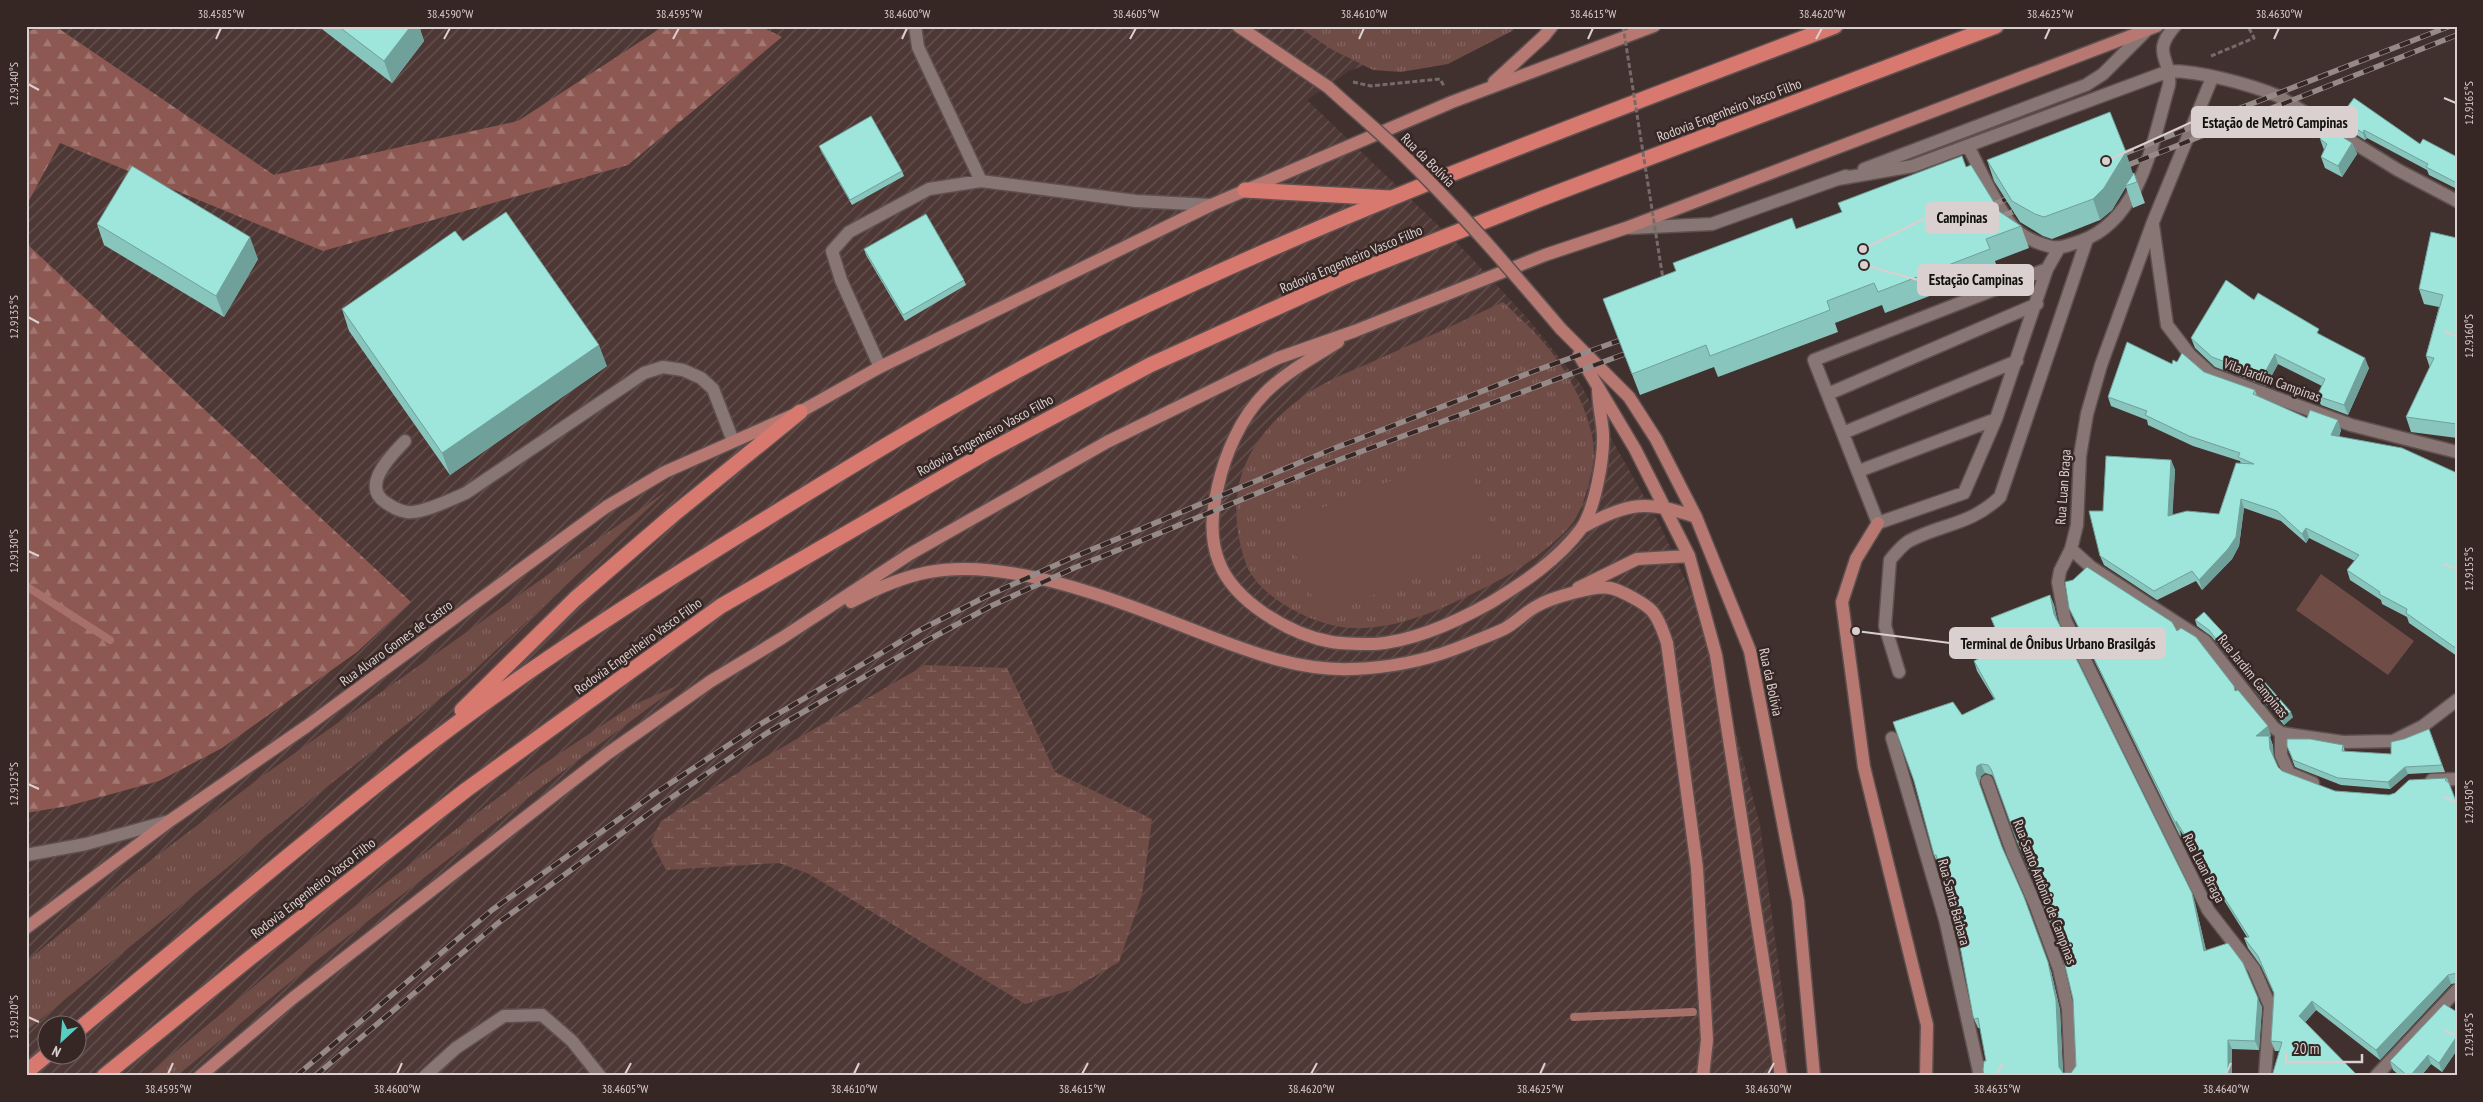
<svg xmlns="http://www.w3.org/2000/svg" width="2483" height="1102" viewBox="0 0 2483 1102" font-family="'PT Sans Narrow',sans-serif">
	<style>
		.industrial { fill: url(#industrial-furrows); fill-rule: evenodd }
		.grass { fill: url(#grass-tufts) }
		.forest { fill: url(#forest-firs) }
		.wetland { fill: url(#wetland-marsh) }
		.green { fill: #704c47 }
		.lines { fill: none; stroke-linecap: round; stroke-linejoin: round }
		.stream { stroke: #a77069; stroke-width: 8 }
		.minor-casing { stroke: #5d504e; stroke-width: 15 }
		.major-casing { stroke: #5d504e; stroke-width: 15 }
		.highway-casing { stroke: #5d504e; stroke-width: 18 }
		.path { stroke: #776a68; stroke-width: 3; stroke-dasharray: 5 2.5; stroke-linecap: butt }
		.minor { stroke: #887674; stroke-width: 12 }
		.major { stroke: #b77871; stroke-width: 12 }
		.highway { stroke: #d7796f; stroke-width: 15 }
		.rail-casing { stroke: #968a88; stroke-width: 5.5 }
		.rail { stroke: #362725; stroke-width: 4; stroke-dasharray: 11; stroke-linecap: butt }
		.major-bridge-casing { stroke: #5d504e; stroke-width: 15; stroke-linecap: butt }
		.path-bridge { stroke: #776a68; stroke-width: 3; stroke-dasharray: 5 2.5; stroke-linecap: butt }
		.major-bridge { stroke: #b77871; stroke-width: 12 }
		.wall { fill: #88c5bd; fill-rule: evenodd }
		.shaded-wall { fill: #6fa09a }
		.building { fill: #9ee5dc; stroke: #6fa09a; fill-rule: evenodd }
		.ticks { fill: none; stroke: #dad0cf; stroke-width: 2 }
		.labels { text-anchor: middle; stroke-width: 5; stroke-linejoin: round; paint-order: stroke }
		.street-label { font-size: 14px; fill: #dad0cf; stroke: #362725 }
		.leader { fill: none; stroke: #dad0cf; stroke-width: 2 }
		.callout-dot { fill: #dad0cf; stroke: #362725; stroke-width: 2 }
		.callout { fill: #dad0cf; stroke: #dad0cf; stroke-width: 2 }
		.callout-label { font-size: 15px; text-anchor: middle; font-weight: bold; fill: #111 }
		.neatline { fill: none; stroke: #dad0cf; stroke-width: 2 }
		.ticks-label { font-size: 12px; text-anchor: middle; fill: #dad0cf }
	</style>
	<defs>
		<pattern id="industrial-furrows" width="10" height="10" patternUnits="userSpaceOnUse" patternTransform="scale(1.25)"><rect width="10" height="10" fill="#4e3835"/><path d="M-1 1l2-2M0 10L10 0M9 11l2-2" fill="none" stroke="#675451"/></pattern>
		<pattern id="grass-tufts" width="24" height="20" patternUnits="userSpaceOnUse" patternTransform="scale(1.25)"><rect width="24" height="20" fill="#704c47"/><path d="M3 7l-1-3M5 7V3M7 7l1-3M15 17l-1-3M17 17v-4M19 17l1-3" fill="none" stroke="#846560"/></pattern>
		<pattern id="forest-firs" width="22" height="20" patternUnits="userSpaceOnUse" patternTransform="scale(1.25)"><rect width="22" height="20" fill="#8d5852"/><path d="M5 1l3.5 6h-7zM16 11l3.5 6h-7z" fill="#a27772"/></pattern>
		<pattern id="wetland-marsh" width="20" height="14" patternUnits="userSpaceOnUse" patternTransform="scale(1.25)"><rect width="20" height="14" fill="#704c47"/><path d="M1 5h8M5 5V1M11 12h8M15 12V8" fill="none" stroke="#846560"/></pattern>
	</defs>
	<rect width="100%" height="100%" fill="#40312f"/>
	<path class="industrial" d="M26,26H1473L1349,71L1307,100L1465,251L1529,320L1579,382L1658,521L1710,633L1760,825L1786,1021L1787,1076H26ZM48,1024H78V1054H48Z"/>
	<path class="grass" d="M1297,26H1516L1512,31L1448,64L1401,72L1373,70L1331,49Z
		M1503,302C1517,316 1532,328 1544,343C1567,369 1593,416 1594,452C1594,465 1590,480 1586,493C1583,504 1578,517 1570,526C1545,554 1510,576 1476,592C1437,611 1396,630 1351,628C1315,626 1256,597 1245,561C1220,485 1251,429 1316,388C1337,376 1361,367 1383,357C1423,339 1463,321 1503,302Z
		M668,490L466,678L319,793L26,1031V962L129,877L261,777Z
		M681,684L551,780L312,964L177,1076H146L299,949L484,808L541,766L631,706Z"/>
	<path class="forest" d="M55,26L274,175L518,121L664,26H760L782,37L628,165L323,251L60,143L26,206V31Z
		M26,243L411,602L357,652L222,748L159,781L68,806L26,813Z"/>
	<path class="wetland" d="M925,665L1007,668L1055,772L1152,819L1142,895L1119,962L1071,990L1025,1004L809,874L779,863L666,870L651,841L661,821L731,777Z"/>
	<path class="green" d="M1462,453L1499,545L1320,616L1283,523Z
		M2321,574L2414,641L2388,675L2296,610Z"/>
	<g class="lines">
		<path class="stream" d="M26,586L110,640
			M1574,1017L1693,1012"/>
		<defs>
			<path id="minor" d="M915,26L918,47L981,181
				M2212,78L2153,222L2101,365L2087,414L2080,456L2077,525L2071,549L2060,571L2058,582L2065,620L2208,910L2254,969L2270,1006L2265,1076
				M1968,146C1981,171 1993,200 2010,223C2020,237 2036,243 2052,247C2062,249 2071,244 2081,241C2142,219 2153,139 2169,85C2172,58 2150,54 2175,26
				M1864,169L2086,85L2103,74L2146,31
				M1838,179L1913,166L2169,71C2200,71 2249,84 2278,96L2398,170L2457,201
				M2153,225L2167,325L2190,355L2211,374L2351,425L2457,452
				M1629,228L1712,224L1846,176
				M2047,269L1814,360L1878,523L1964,493L1996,419L2047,269L2059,248
				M880,367L841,280L832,251L849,232L929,189L981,181L1136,201L1211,205
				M1828,394L2037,304
				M1843,433L2017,361
				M405,441C393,454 360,485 385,502C392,507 398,511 407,512C422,514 452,499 466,493L644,373L663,367L683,370L701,378L713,389L733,441
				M1859,471L1996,419
				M2071,549L2091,567L2205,641L2273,727L2281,733L2343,742L2393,741L2423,726L2457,700
				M1899,672L1885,626L1890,560C1895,554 1902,545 1909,541C1943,523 1969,526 2000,497L2087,239
				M2281,733V755L2289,773L2313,783
				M1892,738L1945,919L1980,1076
				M2432,780L2457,779
				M1987,781L2013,854L2035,904L2059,969L2068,1009L2071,1076
				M26,855L86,844L169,821
				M425,1076L456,1048L504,1016L542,1015L572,1041L600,1076
				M2376,1076L2457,990"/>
			<path id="major" d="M1238,26L1328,87
				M1494,82L1544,36L1552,26
				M1561,329L1629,397L1656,439L1696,517L1750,651L1798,901L1814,1076
				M1338,342C1313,358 1286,372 1265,393C1241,417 1225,454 1218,486C1212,511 1209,537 1219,562C1234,602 1291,635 1332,642C1345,644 1362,644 1375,644C1414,641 1456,622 1490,603C1523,583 1558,560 1581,529C1595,509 1604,458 1603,434C1602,419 1598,404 1598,388
				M1579,355L1635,449L1689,556L1716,655L1781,1076
				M1878,523L1856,559L1842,602L1864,767L1927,1025L1926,1076
				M1583,527C1630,502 1646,500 1696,517
				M1578,588L1637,559L1689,556
				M851,602C875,589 902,577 929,572C1012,556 1129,605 1206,635C1253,653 1300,671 1352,669C1386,668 1423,661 1455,649C1472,642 1489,636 1504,629C1516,623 1525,612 1537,606C1550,598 1595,585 1610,588C1620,590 1645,603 1652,611C1660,620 1663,632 1667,643L1697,868L1707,1040L1703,1076
				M26,928L171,820L307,726L606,507L665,472L800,412L880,367L1211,205L1452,102L1654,26
				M200,1076L293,998L607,754L711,681L782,638L910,554L1107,442L1278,358L1355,331L1545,255L1626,228L2157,26"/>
			<path id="highway" d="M1245,190L1390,198
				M462,710L575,599L674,514L800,412
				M78,1030C188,939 297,846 411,758C524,670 645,593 767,518C883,446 1001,375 1124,316C1355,205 1596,118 1835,26
				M26,1072L48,1054
				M104,1076L250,958L466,790L721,606L987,452L1150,365L1351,274L1543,198L1996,26"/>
		</defs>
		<use href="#minor" class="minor-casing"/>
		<use href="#major" class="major-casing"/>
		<use href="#highway" class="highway-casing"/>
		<path class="path" d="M2211,56L2254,38L2248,26
			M1353,82L1371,86L1440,79L1444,86"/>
		<use href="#minor" class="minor"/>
		<use href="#major" class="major"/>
		<use href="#highway" class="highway"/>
		<defs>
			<path id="rail" d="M2113,158L2450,26
				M2118,169L2457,35
				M1982,209L2019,194
				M1992,220L2025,207
				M296,1076L492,910L654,794L759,725L922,629L987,596L1069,559L1330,450L1537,370L1632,336
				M315,1076L498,923L662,804L767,733L928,640L991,606L1074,568L1341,459L1638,349"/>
		</defs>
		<use href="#rail" class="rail-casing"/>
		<use href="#rail" class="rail"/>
		<defs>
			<path id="major-bridge" d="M1328,87C1351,108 1376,129 1399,151C1457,207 1509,268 1561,329"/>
		</defs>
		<use href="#major-bridge" class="major-bridge-casing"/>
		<path class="path-bridge" d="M1623,26L1663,279"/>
		<use href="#major-bridge" class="major-bridge"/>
	</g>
	<path class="wall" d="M318,26H419L424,41L392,83Z
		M2339,118L2457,157V189L2429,175L2427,170L2367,138L2365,140L2342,126Z
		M2320,139L2352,143L2357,154L2342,177L2325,168L2321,157L2324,150Z
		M819,146L902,171L904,176L852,205L821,151Z
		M1987,160L2134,173L2145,203L2133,208L2126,187L2112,210L2100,220L2052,239L2043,236L2020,222L1994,181Z
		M1966,167L2000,212L2021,226L2029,248L1995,261L1998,270L1885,313L1882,305L1835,323L1838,332L1718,377L1714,367L1640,395L1603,299L1676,271L1796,229Z
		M97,224L258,259L224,317L104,245Z
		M2457,238V438L2411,432L2406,417L2430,368L2426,356L2439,307L2424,304L2419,289Z
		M463,241L607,366L450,475L349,331L342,309Z
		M864,249L964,280L966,285L905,321L866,255Z
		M2254,300L2321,335L2369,368L2348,415L2321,405L2317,396L2322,386L2278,364L2266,386L2215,367L2195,348L2191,338Z
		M2172,364L2204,372L2255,390L2257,396L2307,418L2341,430L2339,437L2457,473V656L2409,623L2407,617L2382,604L2381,600L2350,580L2347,570L2355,561L2309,538L2306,543L2281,521L2244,508L2239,546L2232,559L2202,590L2196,581L2157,600L2104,565L2100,556L2103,511L2171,460L2175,470L2172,515L2219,514L2241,464L2240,461L2193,446L2148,425L2147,420L2111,406L2108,397Z
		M2050,595L2054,605L2057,619L2192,893L2195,903L2206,950L2262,1007L2259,1050L2232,1049V1076H1984L1986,1061L1980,1028H1978L1974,1019L1954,903L1940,864L1938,865L1934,855L1962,715L1994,699L1977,671L1974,661L2002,646L1991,618ZM1985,773L1992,775L1994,778L2021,851L2042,901L2063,958L2073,999L2076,1066L2071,1073H2063V1072L2060,1010L2051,971L2002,848L1979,784L1981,776Z
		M2069,608L2177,631L2236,691L2271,736L2270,737L2273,746V756L2278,767L2282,771L2335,791L2389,795L2447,778L2457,804V983L2451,984L2380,1060L2316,1010L2279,1051H2275L2271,1041L2274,994L2261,966L2248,948L2244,938L2247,937L2180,830L2181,838L2073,617Z
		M2195,620L2229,639L2231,645L2226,649L2228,657L2211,636L2197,626Z
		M2253,685L2293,717L2284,725L2255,691Z
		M2429,729L2445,772L2408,774L2390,789L2341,785L2295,767L2287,746L2343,745L2345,752L2391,754L2404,739Z
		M2457,1012V1050L2442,1072L2431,1064L2421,1076H2400L2393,1070L2390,1061Z"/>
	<path class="shaded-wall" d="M411,26H419L424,41L392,83L384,61Z
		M2364,130L2367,138L2365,140L2363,133Z
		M2352,143L2357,154L2342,177L2338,166Z
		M2126,152L2133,174L2112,210L2100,220L2093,199Z
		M250,237L258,259L224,317L216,296Z
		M599,345L607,366L450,475L442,453Z
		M2275,354L2278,364L2266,386L2263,376Z
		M2365,358L2369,368L2348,415L2344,405Z
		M2338,420L2341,430L2335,445L2331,435Z
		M2171,460L2175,470L2172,526L2168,516Z
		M2241,499L2244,508L2239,546L2232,559L2202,590L2199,580Z
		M2306,528L2309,538L2306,543L2302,534Z
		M2050,595L2054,605L2058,624L2054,614Z
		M2229,639L2231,645L2226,649L2228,657L2224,643Z
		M2291,712L2293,717L2284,725L2282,719Z
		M2268,726L2271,736L2270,737L2273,746L2274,758L2256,736Z
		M1981,764L1985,773L1981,776L1979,784L1976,774L1977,766Z
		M2405,767L2408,774L2390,789L2388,782Z
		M2176,821L2180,830L2181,838L2178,828Z
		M2192,893L2195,903L2208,960L2204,951Z
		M2048,962L2051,971L2060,1010L2063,1076L2059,1067Z
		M2448,975L2451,984L2380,1060L2376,1050Z
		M2258,998L2262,1007L2259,1050L2255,1041Z
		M2312,1001L2316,1010L2302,1026L2299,1016Z
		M2457,1036V1050L2442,1072L2439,1063Z
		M2228,1040L2232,1049V1076H2228Z
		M2428,1055L2431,1064L2421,1076H2410Z"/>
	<path class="building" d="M338,26H411L384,61Z
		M2354,98L2420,144L2423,139L2457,157V183L2426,167L2428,164L2364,130L2363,133L2339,118Z
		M2110,112L2126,152L2104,188L2093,199L2044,217L2035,214L2012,201L1987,160Z
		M871,116L902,171L850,200L819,146Z
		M2328,128L2352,143L2338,166L2321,157L2327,144L2320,139Z
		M1962,156L1966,167L1971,165L2000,212L2021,226L1986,239L1990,249L1878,292L1874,283L1827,301L1830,310L1710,356L1706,345L1632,374L1603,299L1676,271L1673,263L1792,218L1796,229L1842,212L1838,203Z
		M132,166L250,237L216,296L97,224Z
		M2134,173L2137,182L2125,186Z
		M506,212L599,345L442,453L342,309L455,231L463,241Z
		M926,214L964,280L903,315L864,249Z
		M2431,232L2457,238V424L2406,417L2434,358L2426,356L2443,295L2419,289Z
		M2226,280L2254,300L2258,293L2319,329L2317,333L2365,358L2344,405L2317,396L2325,379L2275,354L2263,376L2212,357L2191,338Z
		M2127,342L2172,364L2173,360L2177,362L2182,353L2204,372L2255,390L2253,394L2307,418L2310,410L2338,420L2331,435L2402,448L2457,473V649L2406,613L2407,609L2379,594L2380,592L2347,570L2359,555L2306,528L2302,534L2277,511L2241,499L2236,537L2228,549L2199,580L2192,571L2154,591L2100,556L2089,511H2103L2106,456L2171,460L2168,516L2187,511L2219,514L2236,463L2254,464L2238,457L2240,453L2189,436L2145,415L2147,411L2108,397Z
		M2087,567L2172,622L2177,631L2181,628L2196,637L2234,686L2235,691L2238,690L2268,726L2256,736H2269L2270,749L2278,767L2282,771L2335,791L2389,795L2395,793L2409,780L2447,778L2445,780L2449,783L2457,804V973L2448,975L2376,1050L2312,1001L2299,1016L2358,1076H2272L2282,1042L2271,1041L2274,993L2258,956L2244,938L2249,937L2176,821L2178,828L2069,608L2065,582L2073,580Z
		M2050,595L2054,614L2192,893L2204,951L2228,943L2243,963L2258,998L2255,1041L2228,1040V1076H1984L1983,1070L1984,1061H1986L1978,1018L1974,1019L1973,1016L1952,903H1954L1936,855H1934L1914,781L1893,722L1953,702L1962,715L1995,699L1974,661L2003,646L1991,618ZM1981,764L1988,765L1991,769L2017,841L2039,891L2063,957L2073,999L2076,1066L2071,1073H2063L2059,1067L2056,1000L2048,962L2024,897L2002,847L1976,774L1977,766Z
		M2204,612L2229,639L2224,643L2226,652L2209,630L2195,620Z
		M2262,679L2291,712L2282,719L2253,685Z
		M2429,729L2442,765L2405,767L2388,782L2338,778L2293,760L2287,746V739H2310L2343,745L2342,751L2391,754V742L2404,739Z
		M2444,1004L2457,1012V1036L2439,1063L2428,1055L2410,1076H2408L2390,1061Z"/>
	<path class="ticks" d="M216,39L221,28M444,39L450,28M673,39L679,28M902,39L907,28M1130,39L1136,28M1359,39L1364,28M1588,39L1593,28M1816,39L1822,28M2045,39L2050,28M2274,39L2279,28M28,84L39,90M2444,98L2456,103M28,317L39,323M2444,331L2456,336M28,551L39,556M2444,564L2456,569M28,784L39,789M2444,797L2456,802M28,1017L39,1022M2444,1030L2456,1035M168,1074L173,1063M397,1074L402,1063M625,1074L631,1063M854,1074L859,1063M1082,1074L1088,1063M1311,1074L1317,1063M1540,1074L1545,1063M1768,1074L1774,1063M1997,1074L2003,1063M2226,1074L2231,1063"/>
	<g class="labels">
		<g class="street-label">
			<text transform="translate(1729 110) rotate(-21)" y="5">Rodovia Engenheiro Vasco Filho</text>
			<text transform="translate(1428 160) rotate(45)" y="5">Rua da Bolívia</text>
			<text transform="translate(1351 259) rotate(-23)" y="5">Rodovia Engenheiro Vasco Filho</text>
			<text transform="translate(2272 380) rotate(20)" y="5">Vila Jardim Campinas</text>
			<text transform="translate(985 435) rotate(-29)" y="5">Rodovia Engenheiro Vasco Filho</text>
			<text transform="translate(2063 487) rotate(-86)" y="5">Rua Luan Braga</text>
			<text transform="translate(396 643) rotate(-36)" y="5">Rua Alvaro Gomes de Castro</text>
			<text transform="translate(638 646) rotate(-36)" y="5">Rodovia Engenheiro Vasco Filho</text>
			<text transform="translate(2253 676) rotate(51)" y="5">Rua Jardim Campinas</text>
			<text transform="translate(1771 682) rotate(78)" y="5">Rua da Bolívia</text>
			<text transform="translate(2204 868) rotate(63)" y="5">Rua Luan Braga</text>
			<text transform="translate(313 888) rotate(-38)" y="5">Rodovia Engenheiro Vasco Filho</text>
			<text transform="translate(2045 892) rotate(69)" y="5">Rua Santo Antônio de Campinas</text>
			<text transform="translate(1954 902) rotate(75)" y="5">Rua Santa Bárbara</text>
		</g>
	</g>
	<path class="leader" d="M2106 161L2192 122M1863 249L1926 218M1864 265L1918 280M1856 631L1950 643"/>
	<g class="callout-dot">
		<circle cx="2106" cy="161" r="5"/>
		<circle cx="1863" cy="249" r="5"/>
		<circle cx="1864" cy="265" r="5"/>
		<circle cx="1856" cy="631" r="5"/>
	</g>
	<g class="callout">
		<rect x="2192" y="107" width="165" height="30" rx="5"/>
		<rect x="1926" y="203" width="72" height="30" rx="5"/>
		<rect x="1918" y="265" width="115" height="30" rx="5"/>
		<rect x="1950" y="628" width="215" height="30" rx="5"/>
	</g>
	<g class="callout-label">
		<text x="2275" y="128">Estação de Metrô Campinas</text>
		<text x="1962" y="223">Campinas</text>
		<text x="1976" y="285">Estação Campinas</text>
		<text x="2058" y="649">Terminal de Ônibus Urbano Brasilgás</text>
	</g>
	<rect width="2483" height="1102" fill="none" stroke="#362725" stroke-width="55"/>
	<g transform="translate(62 1040) rotate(206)"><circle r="24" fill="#362725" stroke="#786b69"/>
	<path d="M0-4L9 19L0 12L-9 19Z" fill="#57cec2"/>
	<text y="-8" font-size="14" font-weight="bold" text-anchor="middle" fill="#dad0cf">N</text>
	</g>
	<path d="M2286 1054v8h76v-8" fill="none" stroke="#dad0cf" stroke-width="2.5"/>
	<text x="2293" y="1054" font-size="15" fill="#dad0cf" stroke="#362725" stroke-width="4" paint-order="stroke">20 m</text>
	<rect x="28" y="28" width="2428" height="1046" class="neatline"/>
	<g class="ticks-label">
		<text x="221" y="18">38.4585°W</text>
		<text x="450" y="18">38.4590°W</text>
		<text x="679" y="18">38.4595°W</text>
		<text x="907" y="18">38.4600°W</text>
		<text x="1136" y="18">38.4605°W</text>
		<text x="1364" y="18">38.4610°W</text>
		<text x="1593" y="18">38.4615°W</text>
		<text x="1822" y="18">38.4620°W</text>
		<text x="2050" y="18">38.4625°W</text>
		<text x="2279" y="18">38.4630°W</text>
		<text transform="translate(14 84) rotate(-90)" y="4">12.9140°S</text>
		<text transform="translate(2469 103) rotate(-90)" y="4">12.9165°S</text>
		<text transform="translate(14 317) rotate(-90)" y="4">12.9135°S</text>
		<text transform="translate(2469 336) rotate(-90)" y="4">12.9160°S</text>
		<text transform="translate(14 551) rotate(-90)" y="4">12.9130°S</text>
		<text transform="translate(2469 569) rotate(-90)" y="4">12.9155°S</text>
		<text transform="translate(14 784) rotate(-90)" y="4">12.9125°S</text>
		<text transform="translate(2469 802) rotate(-90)" y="4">12.9150°S</text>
		<text transform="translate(14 1017) rotate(-90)" y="4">12.9120°S</text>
		<text transform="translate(2469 1035) rotate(-90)" y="4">12.9145°S</text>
		<text x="168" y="1093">38.4595°W</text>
		<text x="397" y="1093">38.4600°W</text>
		<text x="625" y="1093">38.4605°W</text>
		<text x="854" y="1093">38.4610°W</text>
		<text x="1082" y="1093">38.4615°W</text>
		<text x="1311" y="1093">38.4620°W</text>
		<text x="1540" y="1093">38.4625°W</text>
		<text x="1768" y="1093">38.4630°W</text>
		<text x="1997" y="1093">38.4635°W</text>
		<text x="2226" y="1093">38.4640°W</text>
	</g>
</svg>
